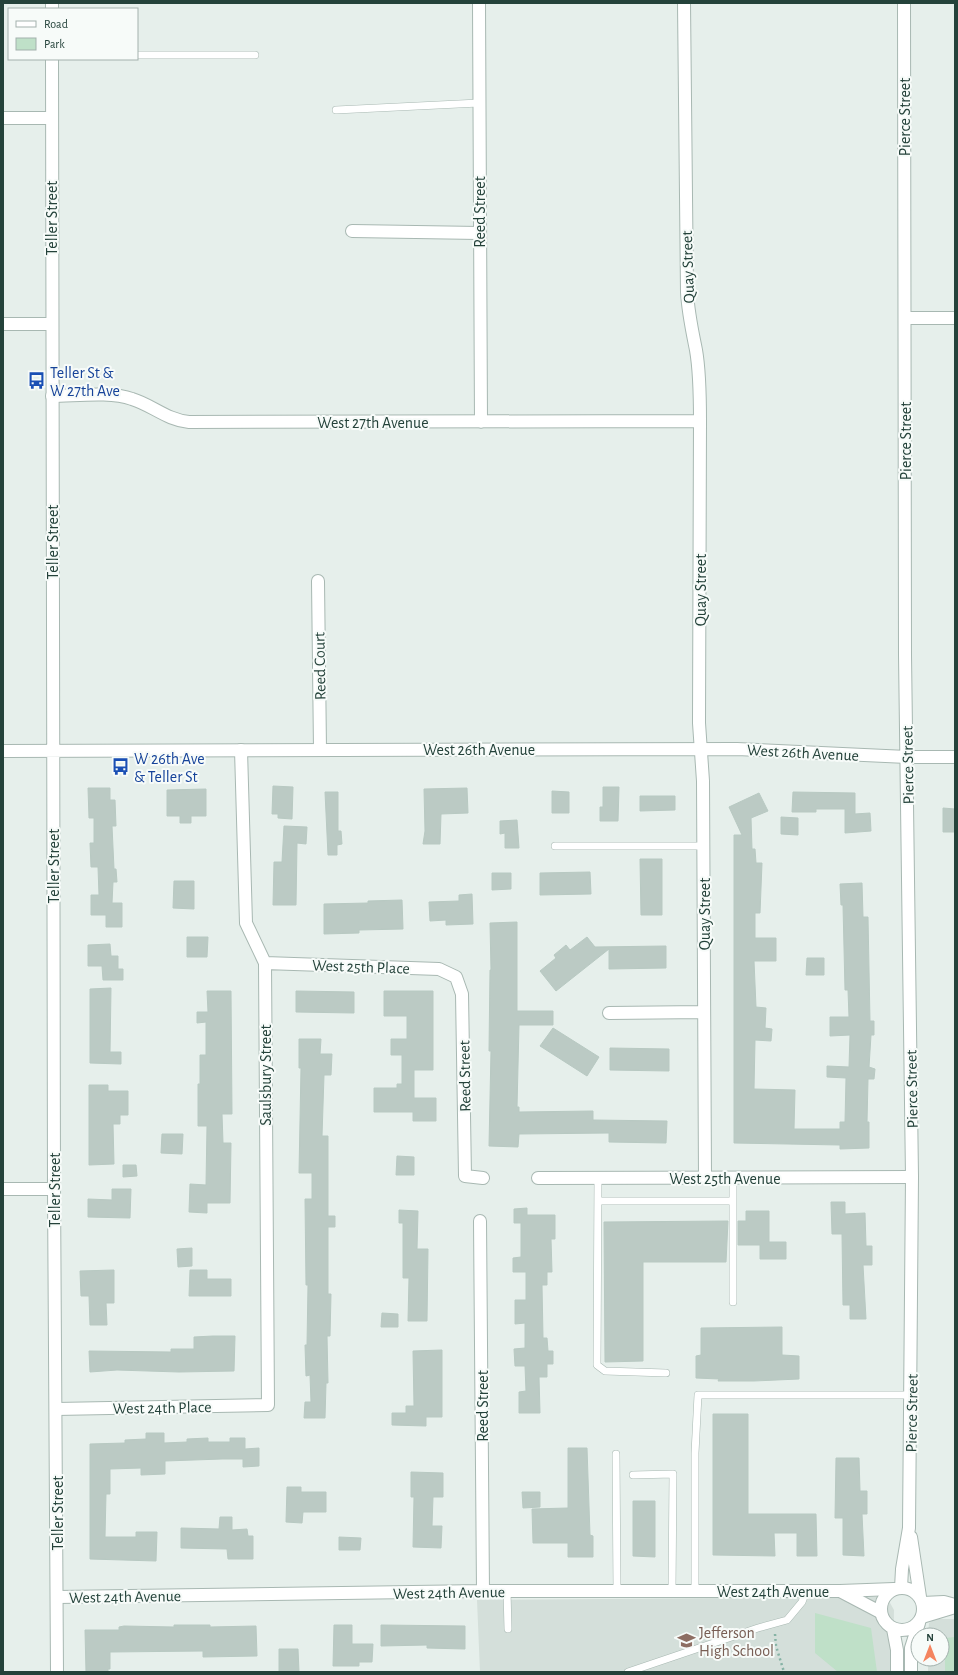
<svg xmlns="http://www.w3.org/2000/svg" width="958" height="1675" viewBox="0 0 958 1675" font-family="'Alegreya Sans',sans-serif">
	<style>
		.built { fill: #d4dfda }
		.green { fill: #bfe0c8 }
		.building { fill: #bbcac4; stroke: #b8c9c2 }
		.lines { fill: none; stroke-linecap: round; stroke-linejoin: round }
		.service-casing { stroke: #a8b8b2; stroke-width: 8 }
		.minor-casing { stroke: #a8b8b2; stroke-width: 14 }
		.tertiary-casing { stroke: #a8b8b2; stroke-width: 14 }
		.path { stroke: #86b3a5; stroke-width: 2.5; stroke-dasharray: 2 3; stroke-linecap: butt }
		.service { stroke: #fff; stroke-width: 7 }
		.minor { stroke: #fff; stroke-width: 12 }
		.tertiary { stroke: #fff; stroke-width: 12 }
		.labels { text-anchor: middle; stroke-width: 4; stroke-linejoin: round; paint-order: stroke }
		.street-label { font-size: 16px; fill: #24423a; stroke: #f7fbf9 }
		.transit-label { font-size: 16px; fill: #164399; stroke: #f7fbf9; text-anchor: start }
		.education-label { font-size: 16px; fill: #785e54; stroke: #f7fbf9; text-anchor: start }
	</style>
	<rect width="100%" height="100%" fill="#e6efeb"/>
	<path class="built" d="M877,1597L889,1601L894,1610L893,1672H480L477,1600Z
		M955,1619V1672H928V1659H942V1635H928L929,1623L935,1619Z"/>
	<path class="green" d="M815,1613L871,1628L877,1672H838L815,1653Z
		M955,1637V1672H945V1638Z"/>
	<path class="building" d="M273,786L293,787L292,819L278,818V814H272Z
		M603,787H619L618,821H600V807H603Z
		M88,788H110V800H115L116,826H112L114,869H116L117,882H113L112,903H122V927H106V915H91V895H99L98,867H91L90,843H94V818H89Z
		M467,788L468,813L441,814L440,844H423L425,831L424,789Z
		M206,789V816H191V823H180V816H167V790Z
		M552,791L569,792V813H552Z
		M325,792H338V831H341L342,844L337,845V855H328Z
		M793,792L855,793V814L870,813L871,831L845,833V809H816V812H792Z
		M759,793L768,811L751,818L752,849H755L756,863H762L760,913H755V938H776V961H754L756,1007L766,1008L765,1028L772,1029L771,1041L755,1040L754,1089L795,1090L794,1129H840V1122H845L846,1078L827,1077V1066L849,1067L850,1035L830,1036V1017H849L848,990H845L843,905H841L840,884L862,883L863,917H868L870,1021H874V1035H871L869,1067L875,1069L874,1079H868L867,1122H869V1148L840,1149V1145L734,1143V835H742L729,807Z
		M640,796H675V810L640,811Z
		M943,808L955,809V832H943Z
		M781,817L798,818V835L781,834Z
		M517,820L519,848H505V833L500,834V821Z
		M284,826L307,827L306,844L297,843L296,905H273L274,862H282Z
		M640,859H662V915H641Z
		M590,872L591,894L540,895V873Z
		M492,873H511V889L492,890Z
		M174,881H194V909L173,908Z
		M472,894L473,924L446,925V920L430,921L429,902L459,901V895Z
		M402,900L403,929L359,930V933L324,934V904L368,903V901Z
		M517,922V1011H553V1025H519L517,1107H519V1112L593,1111V1120L667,1121L666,1143L609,1142V1133L519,1134L518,1147L489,1146L491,1051H489L490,970H491L490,923Z
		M187,937H208L207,957H187Z
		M587,937L595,947L666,946V968L609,969V949L556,991L540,971L556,958L554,955L566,945L570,950Z
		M110,944L111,956H118V969H123V980H103L102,966H88V945Z
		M807,958H824V975H806Z
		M111,988L110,1052H121V1064L90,1063V989Z
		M207,991H231L232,1114H222L223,1143H231L230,1203H207V1213L189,1212L190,1184L206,1185L207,1126H198V1084H200V1055H206V1022L197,1023V1012H208Z
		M296,991L354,992V1013L296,1012Z
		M384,991H433V1070H414V1098H436V1121H413V1112H374V1088H397V1084H402V1055H391V1039H407V1016H384Z
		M553,1028L599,1057L587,1076L540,1046Z
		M299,1039H321L320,1054H332L331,1075H324L322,1136H328V1216H335V1227H328V1294H331L330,1336H327L328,1383H326L325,1418H304L305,1402H311L310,1375L306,1376L305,1345H307L308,1285H306L305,1199H312V1173H299L301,1068H299Z
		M610,1048L669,1049V1071L610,1070Z
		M89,1085H108V1091H128V1115H120V1124H113L114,1164L89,1165Z
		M162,1134H183L182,1154L161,1153Z
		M397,1156L414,1157V1175H396Z
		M123,1165H136L137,1176L123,1177Z
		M112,1189H131L130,1218L88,1217V1199L112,1200Z
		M831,1202H845V1214L865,1213L866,1246H872V1265H863L866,1319H850V1305H843L842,1234H832Z
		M527,1208V1215H555V1239H551L552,1272H547V1285H542L543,1338H547L548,1351H553V1364H547V1377H539L540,1413H519V1392L526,1391L525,1366H515L514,1349L525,1348V1323L515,1324V1300H526V1272H513V1258L521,1257V1223H514V1209Z
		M399,1210L418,1211L417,1249H428L427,1321H408L409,1278H403V1223H399Z
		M746,1211H769V1242H786V1259H760V1245H738V1221H746Z
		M728,1221L726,1262H643V1361L605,1362L604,1222Z
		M192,1248V1266L178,1267L177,1249Z
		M114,1270V1303H106L107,1325H90L89,1296H81L80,1271Z
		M190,1270H207V1279H231V1296H189Z
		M382,1313L398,1314V1327H381Z
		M782,1327V1355L799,1356V1379L754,1381H718L719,1379L696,1378V1356L701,1355V1328Z
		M213,1336H235L234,1371L179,1372L117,1370L90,1372L89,1351L171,1352V1349H194V1337Z
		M442,1350V1417H426V1426L392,1425V1413H406V1406H414L413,1351Z
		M713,1414H748V1514H816L817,1556H797V1533H774L775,1556L713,1555Z
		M146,1433H164V1443L187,1442V1439L208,1438V1442H230V1438H245V1449L259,1448V1466L243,1467V1459H222L165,1461V1474L141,1475V1468L110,1469V1494H106L105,1537H136V1532H157L156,1561L90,1559V1444L125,1443V1440L146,1439Z
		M568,1448H587L590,1535L593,1536V1557H568V1543H533L532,1509L568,1508Z
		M836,1458H859L860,1491H867V1514H862L864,1556L843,1555V1518H835Z
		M411,1472L443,1473V1497H433L432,1526H442L441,1548L413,1547L414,1497H411Z
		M287,1487H301V1492H326V1512H303L302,1523L286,1522Z
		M522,1492H540V1507L523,1508Z
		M633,1501H655V1557L633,1556Z
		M220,1517H232V1530L247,1529L248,1536H253V1559H228L227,1549L181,1548V1528L219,1529Z
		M339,1537L361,1538L360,1550H339Z
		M174,1625H210V1627L256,1626L257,1656L203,1657V1651L110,1652V1669H108V1672H86L85,1630H119V1627L124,1626L174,1627Z
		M334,1625H352V1644H373L372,1662H359V1666H333Z
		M381,1625L465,1626V1649L427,1648V1645L381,1646Z
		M279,1649H298L299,1672H279Z"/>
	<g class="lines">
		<defs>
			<path id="service" d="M137,55H255
				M336,110L479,103
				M555,846H703
				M598,1177L597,1365L605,1371L666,1373
				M599,1201H733V1178
				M733,1302V1201
				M616,1454L617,1591
				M633,1475L673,1474L672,1591
				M507,1591L508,1629
				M695,1592V1453L698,1395H911
				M628,1672L758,1628L787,1620L802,1602L806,1591"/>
			<path id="minor" d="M479,3L481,422
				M684,3L687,292C688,312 692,330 696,350C700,373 700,397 700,421L699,723L703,781L705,1178
				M3,118H51
				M352,231L479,233
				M905,318H955
				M3,324H51
				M52,396C75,396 110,391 132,399C152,405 167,420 189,422L700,421
				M318,581L320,750
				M265,963L439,969L456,977L462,994L465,1176L483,1178
				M609,1013L704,1012
				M538,1178L912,1177
				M3,1189H54
				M480,1221L483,1591
				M56,1409L268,1405L265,963L246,923L241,750
				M840,1591L880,1612
				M57,1597L483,1591H840L894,1589
				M923,1603L944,1602L955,1605
				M922,1617L955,1607"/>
			<path id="tertiary" d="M52,9V3
				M52,59L54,1189L57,1672
				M3,751L737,749L907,757H955
				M911,1537L920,1597
				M881 1609a21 21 0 1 1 42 0a21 21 0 1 1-42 0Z
				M901,1588L902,1569L909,1528L912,1177L905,655L904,3
				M893,1629L897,1650V1672
				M911,1672V1648L919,1623"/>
		</defs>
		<use href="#service" class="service-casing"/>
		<use href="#minor" class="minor-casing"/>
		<use href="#tertiary" class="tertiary-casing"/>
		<path class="path" d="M775,1634L776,1646L784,1672"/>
		<use href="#service" class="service"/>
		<use href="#minor" class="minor"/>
		<use href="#tertiary" class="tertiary"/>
	</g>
	<defs>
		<symbol id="bus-bare" viewBox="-9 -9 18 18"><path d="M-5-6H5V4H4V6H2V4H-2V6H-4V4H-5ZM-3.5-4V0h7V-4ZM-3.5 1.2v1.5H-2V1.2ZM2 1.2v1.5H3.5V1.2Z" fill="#1a4fb4" stroke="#f7fbf9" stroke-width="2.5" paint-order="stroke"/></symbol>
		<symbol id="school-bare" viewBox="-9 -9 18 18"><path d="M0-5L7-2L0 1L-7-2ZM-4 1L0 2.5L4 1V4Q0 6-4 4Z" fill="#8d6e63" stroke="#f7fbf9" stroke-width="2.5" paint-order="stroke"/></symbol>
	</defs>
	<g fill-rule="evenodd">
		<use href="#bus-bare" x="24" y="368" width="25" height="25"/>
		<use href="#bus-bare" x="108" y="754" width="25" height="25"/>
		<use href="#school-bare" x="674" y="1628" width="25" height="25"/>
	</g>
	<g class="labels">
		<g class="street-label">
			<text transform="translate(904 117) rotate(-90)" y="6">Pierce Street</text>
			<text transform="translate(479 212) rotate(-90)" y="6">Reed Street</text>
			<text transform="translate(51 218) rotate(-90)" y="6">Teller Street</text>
			<text transform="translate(687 267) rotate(-92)" y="6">Quay Street</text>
			<text x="373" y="428">West 27th Avenue</text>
			<text transform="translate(905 441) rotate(-90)" y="6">Pierce Street</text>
			<text transform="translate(52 542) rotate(-90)" y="6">Teller Street</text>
			<text transform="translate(700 590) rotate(-90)" y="6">Quay Street</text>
			<text transform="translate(319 666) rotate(-91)" y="6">Reed Court</text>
			<text x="479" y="755">West 26th Avenue</text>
			<text transform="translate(803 752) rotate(3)" y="6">West 26th Avenue</text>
			<text transform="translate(907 765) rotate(-91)" y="6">Pierce Street</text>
			<text transform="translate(53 866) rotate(-90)" y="6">Teller Street</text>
			<text transform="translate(704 914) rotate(-90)" y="6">Quay Street</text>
			<text transform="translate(361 966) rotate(2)" y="6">West 25th Place</text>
			<text transform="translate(265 1075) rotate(-90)" y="6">Saulsbury Street</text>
			<text transform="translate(464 1076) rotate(-91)" y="6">Reed Street</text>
			<text transform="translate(911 1089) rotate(-91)" y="6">Pierce Street</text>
			<text x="725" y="1184">West 25th Avenue</text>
			<text transform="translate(54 1190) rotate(-90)" y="6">Teller Street</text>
			<text transform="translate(482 1406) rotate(-90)" y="6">Reed Street</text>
			<text transform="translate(162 1407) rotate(-1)" y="6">West 24th Place</text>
			<text transform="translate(911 1413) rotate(-89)" y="6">Pierce Street</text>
			<text transform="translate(57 1513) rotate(-90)" y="6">Teller Street</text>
			<text x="773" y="1597">West 24th Avenue</text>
			<text transform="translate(449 1592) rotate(-1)" y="6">West 24th Avenue</text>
			<text transform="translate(125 1596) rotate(-1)" y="6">West 24th Avenue</text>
		</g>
		<g class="transit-label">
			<text x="50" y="378">Teller St &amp;<tspan x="50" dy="18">W 27th Ave</tspan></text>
			<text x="134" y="764">W 26th Ave<tspan x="134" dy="18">&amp; Teller St</tspan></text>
		</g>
		<g class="education-label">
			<text x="699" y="1638">Jefferson<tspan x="699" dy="18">High School</tspan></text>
		</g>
	</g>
	<rect width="958" height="1675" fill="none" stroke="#24423a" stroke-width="8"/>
	<rect x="8" y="8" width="130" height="52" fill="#f7fbf9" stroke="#a3b1ad"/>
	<rect x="16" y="21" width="20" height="6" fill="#ffffff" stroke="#a3b1ad"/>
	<text x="44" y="28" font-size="12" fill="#24423a">Road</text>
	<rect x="16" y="38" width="20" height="12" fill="#bfe0c8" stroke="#a3b1ad"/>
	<text x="44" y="48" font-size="12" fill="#24423a">Park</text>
	<g transform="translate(930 1647)"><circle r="19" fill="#f7fbf9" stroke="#a3b1ad"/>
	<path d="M0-3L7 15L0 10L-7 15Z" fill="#f4845f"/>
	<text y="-6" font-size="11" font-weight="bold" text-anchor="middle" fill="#24423a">N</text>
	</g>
</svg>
